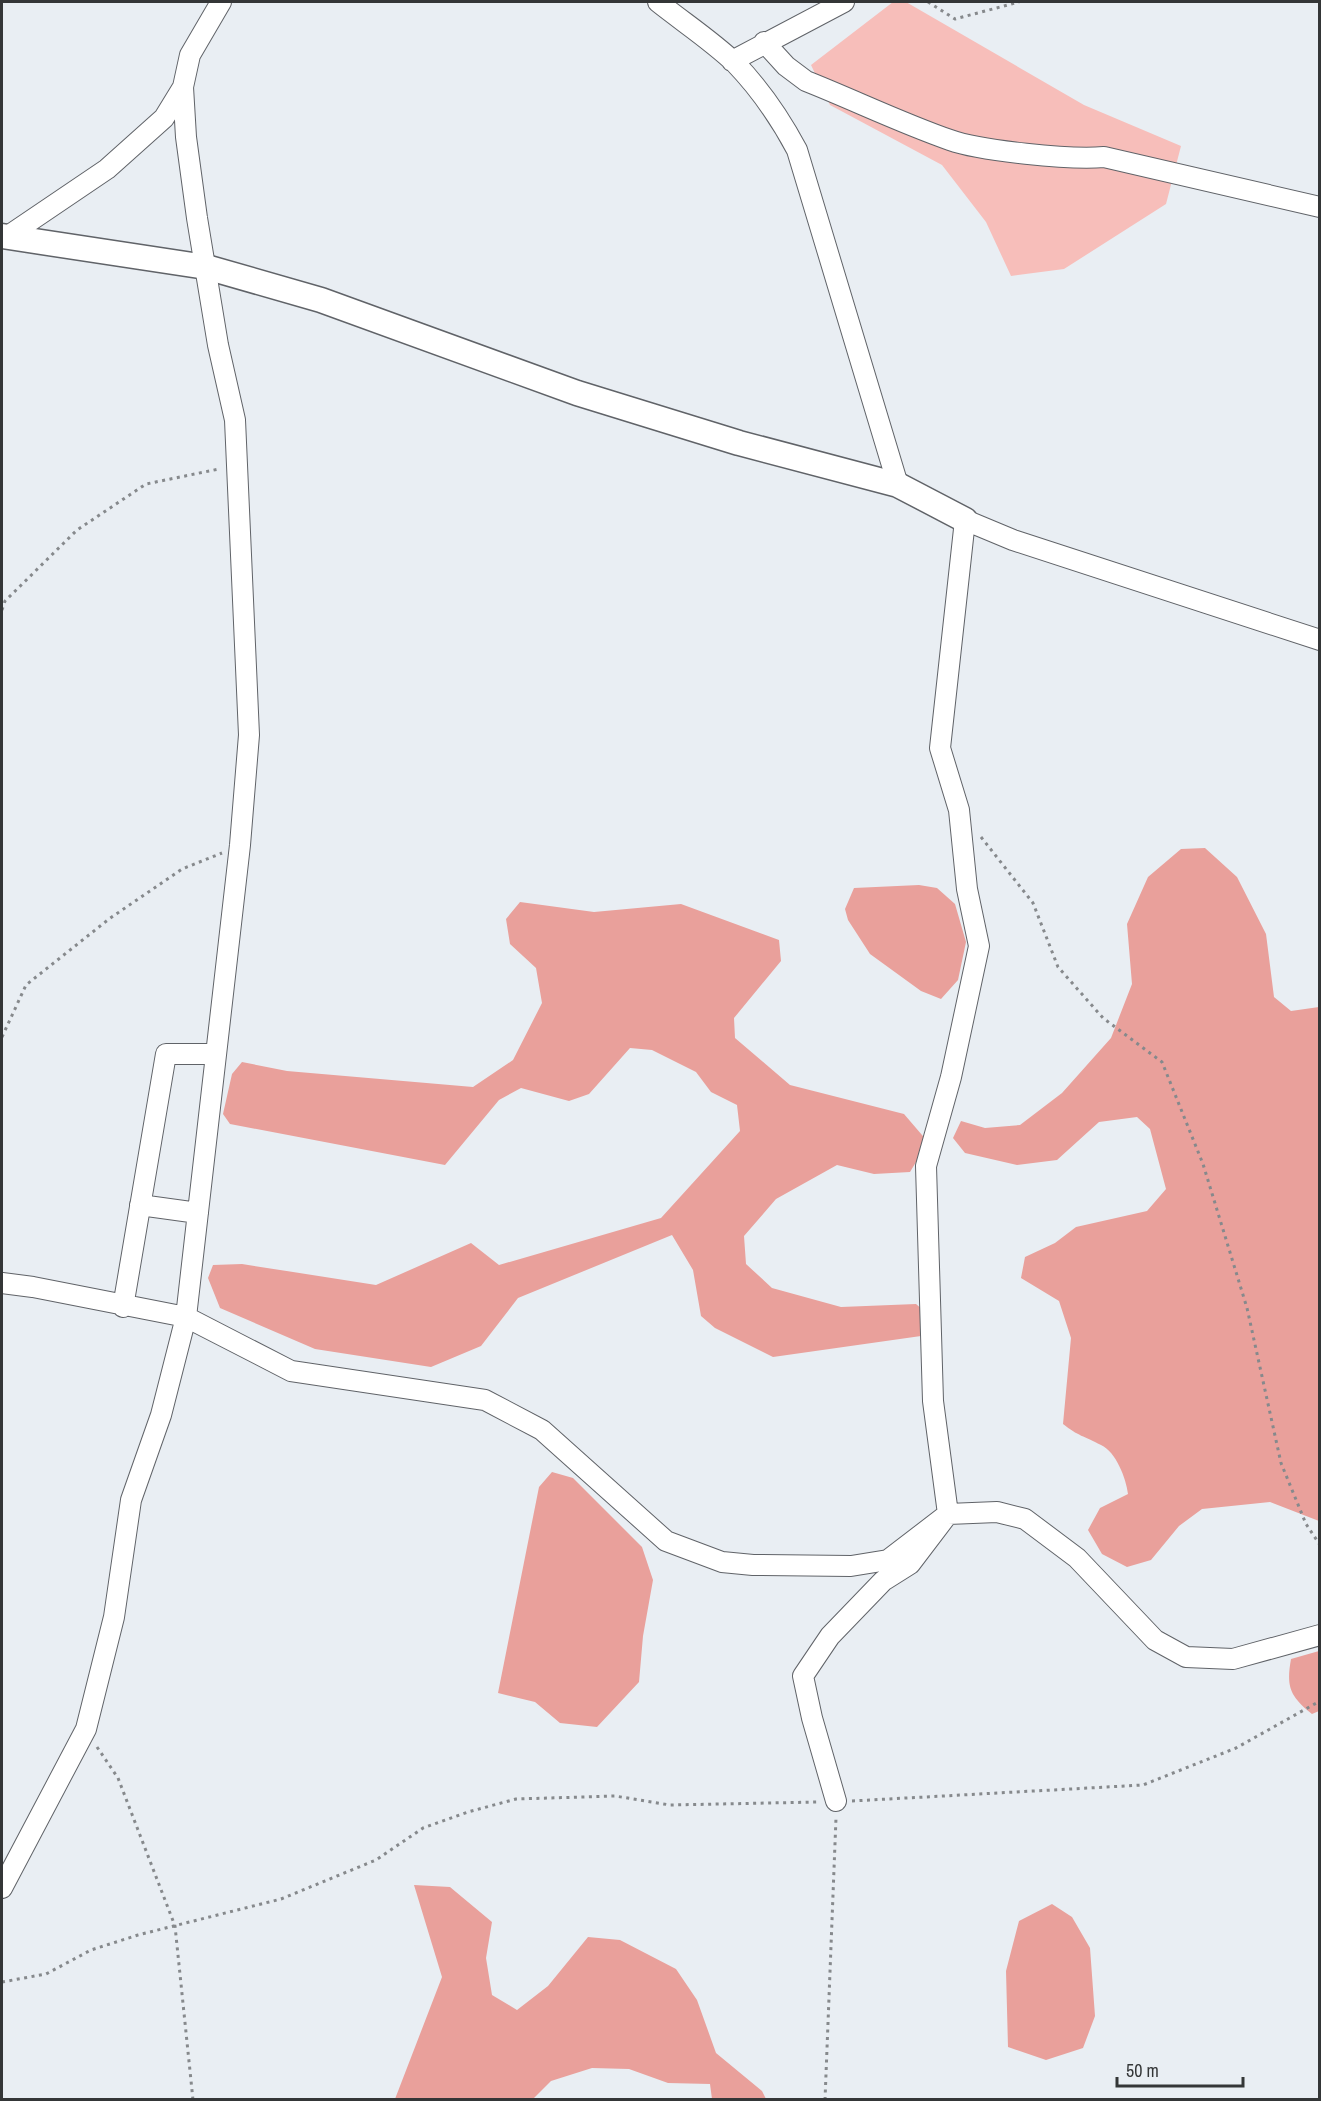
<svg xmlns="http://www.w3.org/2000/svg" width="1321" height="2101" viewBox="0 0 1321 2101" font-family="'Archivo Narrow',sans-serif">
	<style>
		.green { fill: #f7beba }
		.forest { fill: #e9a09b }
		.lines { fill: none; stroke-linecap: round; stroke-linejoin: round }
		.minor-casing { stroke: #606368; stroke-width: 22 }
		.tertiary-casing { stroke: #606368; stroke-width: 27 }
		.path { stroke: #86898c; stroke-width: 3; stroke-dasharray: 3 4.5; stroke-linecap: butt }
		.minor { stroke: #fff; stroke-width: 20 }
		.tertiary { stroke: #fff; stroke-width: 24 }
	</style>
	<rect width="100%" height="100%" fill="#e9eef3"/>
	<path class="green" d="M893,2H906L1084,105L1181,146L1166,204L1064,269L1011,276L986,222L942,165L830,105L811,65Z"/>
	<path class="forest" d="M1205,848L1237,877L1266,934L1274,997L1291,1011L1319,1007V1521L1270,1502L1202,1509L1179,1526L1151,1560L1127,1567L1102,1554L1088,1530L1100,1508L1128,1494C1126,1478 1116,1452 1101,1445C1084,1436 1078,1436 1063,1424L1071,1338L1059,1301L1021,1278L1025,1257L1055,1243L1076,1227L1147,1211L1166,1189L1150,1129L1137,1117L1099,1122L1057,1160L1017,1165L965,1153L953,1138L961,1121L985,1128L1020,1125L1062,1093L1111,1038L1132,984L1127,924L1148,877L1181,849Z
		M919,885L937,888L955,904L966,942L958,980L941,999L921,991L870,954L848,920L845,909L854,888Z
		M520,902L594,912L681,904L779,940L781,961L734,1018L735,1038L790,1085L904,1114L928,1142L910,1172L874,1174L837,1165L776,1199L744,1236L746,1264L772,1288L841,1307L916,1304L930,1316L921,1336L773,1357L715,1328L701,1316L693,1270L672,1235L518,1298L481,1346L431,1367L315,1349L220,1308L208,1278L213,1265L242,1264L376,1285L471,1243L499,1265L661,1218L740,1131L737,1105L711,1092L696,1072L652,1050L630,1048L589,1094L569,1101L521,1088L499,1100L445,1165L230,1124L223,1114L232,1074L242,1062L287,1071L473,1087L513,1060L542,1003L536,968L510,944L506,919Z
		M552,1472L573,1478L642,1547L653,1580L643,1636L639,1682L597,1727L560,1723L535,1702L498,1693L539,1487Z
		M1319,1651V1711L1312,1714C1290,1696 1286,1687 1291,1659Z
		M414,1885L450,1887L492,1922L486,1958L492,1995L517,2010L548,1986L588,1937L620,1940L676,1969L697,2000L716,2053L762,2091L766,2099H712L710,2084L668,2083L629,2069L592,2068L551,2081L533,2099H395L442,1977Z
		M1052,1904L1072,1917L1090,1948L1095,2016L1083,2048L1046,2060L1008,2047L1006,1971L1019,1921Z"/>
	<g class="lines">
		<defs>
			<path id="minor" d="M658,2C683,22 712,41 735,63C760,89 780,118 797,150L898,485
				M764,42L786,66L806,81C854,100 901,123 950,140C981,151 1070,160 1104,157L1320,207
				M732,61L844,2
				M8,236L107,169L164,118L183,87L190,55L221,2
				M140,1205L198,1213
				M2,1283L33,1287L186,1317L291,1371L485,1400L542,1430L666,1541L722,1562L753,1565L851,1566L888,1560L948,1514L997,1512L1025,1519L1077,1558L1155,1640L1186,1657L1233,1659L1320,1635
				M123,1307L166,1054H216
				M836,1801L812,1718L803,1676L830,1636L883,1581L910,1564L948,1514L933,1401L926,1166L951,1077L979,946L967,889L959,810L940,748L965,520L1013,540L1320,640
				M2,1888L86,1729L114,1617L131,1500L161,1415L186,1317L240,845L249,735L235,420L218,345L197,218L186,137L183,87"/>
			<path id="tertiary" d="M2,236L206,267L321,300L577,393L739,443L898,485L965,520"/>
		</defs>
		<use href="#minor" class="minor-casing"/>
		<use href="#tertiary" class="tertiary-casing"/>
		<path class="path" d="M928,2L955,19L1019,2
			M2,610L5,601L77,530L146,484L219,469
			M981,837L1033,903L1058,967L1103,1018L1162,1062L1203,1164L1247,1308L1281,1463L1306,1524L1320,1545
			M2,1037L26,985L109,919L182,869L222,853
			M97,1747L118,1778L175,1926L193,2100
			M852,1801L1143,1785L1236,1748L1320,1701
			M2,1982L46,1974L91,1950L138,1935L281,1899L376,1860L423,1828L468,1812L516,1799L615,1796L670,1805L819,1802
			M825,2100L836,1818"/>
		<use href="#minor" class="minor"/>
		<use href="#tertiary" class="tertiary"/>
	</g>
	<rect width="1321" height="2101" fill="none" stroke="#343637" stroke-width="6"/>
	<path d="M1117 2077v9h126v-9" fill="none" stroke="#343637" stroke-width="3"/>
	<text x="1126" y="2077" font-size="18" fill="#343637" stroke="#e9eef3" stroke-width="4.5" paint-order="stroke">50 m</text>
</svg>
